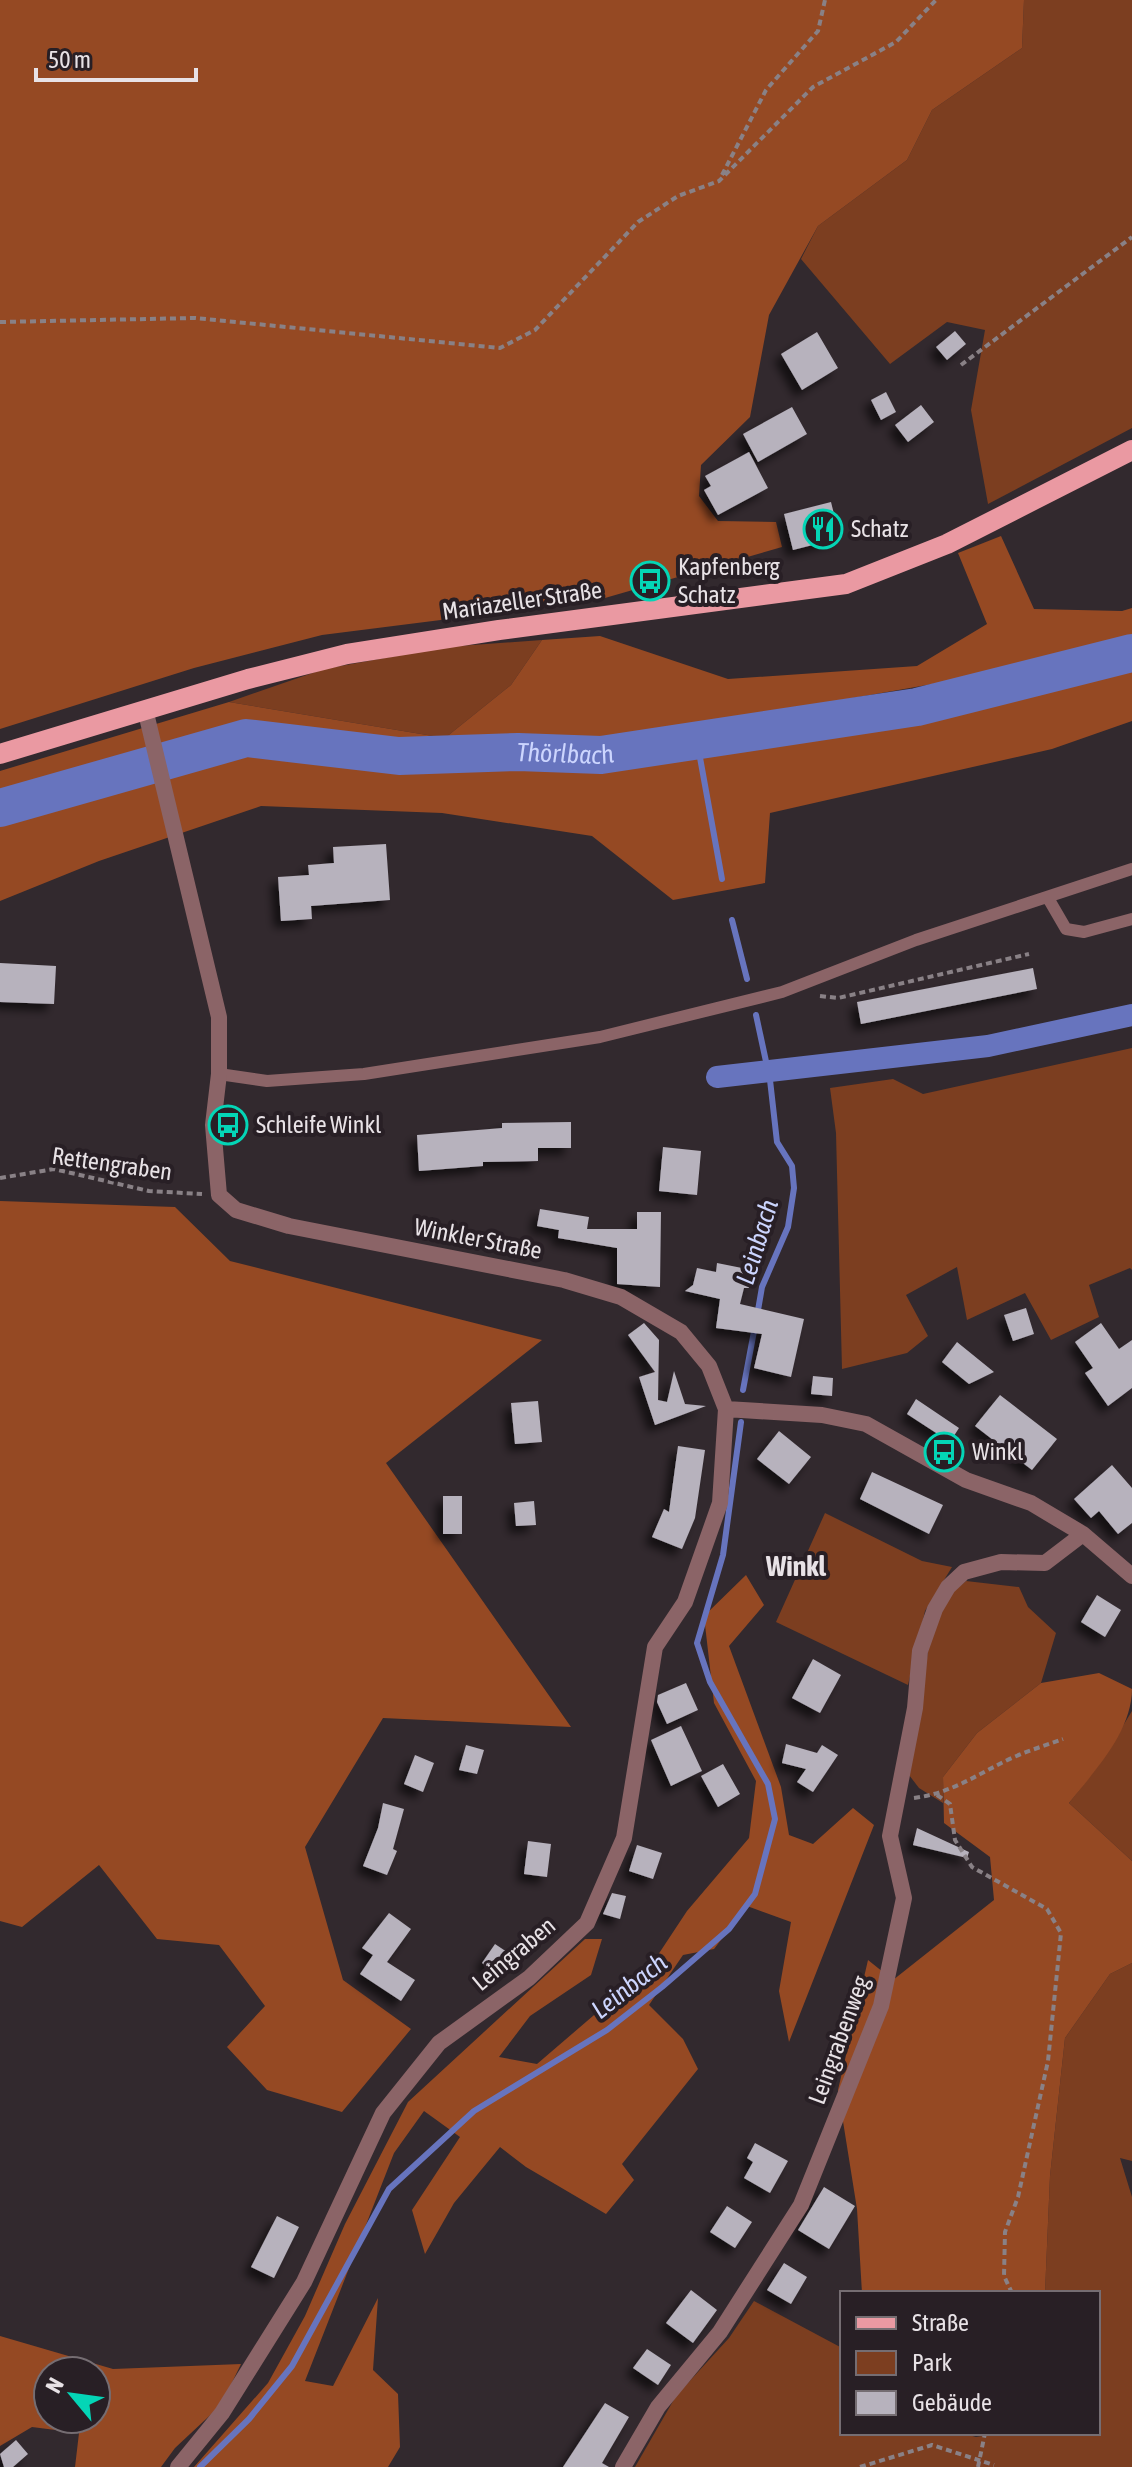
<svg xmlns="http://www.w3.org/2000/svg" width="1132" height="2467" viewBox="0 0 1132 2467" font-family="'Asap Condensed',sans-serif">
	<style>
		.green { fill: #7c3e20 }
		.forest { fill: #954923; fill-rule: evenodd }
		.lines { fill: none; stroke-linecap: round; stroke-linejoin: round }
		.stream { stroke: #6774be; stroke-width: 6 }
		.canal { stroke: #6774be; stroke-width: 22 }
		.river { stroke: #6774be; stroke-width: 38 }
		.building { fill: #b7b2bd; filter: url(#shadow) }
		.path { stroke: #898186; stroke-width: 4; stroke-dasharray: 6 4; stroke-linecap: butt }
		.service { stroke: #8b6467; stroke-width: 12 }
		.minor { stroke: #8b6467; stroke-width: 16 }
		.primary { stroke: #ea99a2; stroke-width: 20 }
		.labels { text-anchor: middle; stroke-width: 8; stroke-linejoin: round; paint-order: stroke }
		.poi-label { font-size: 24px; fill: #e8e2e6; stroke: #281f25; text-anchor: start }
		.street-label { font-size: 24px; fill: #e8e2e6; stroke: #281f25 }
		.water-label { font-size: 26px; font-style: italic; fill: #ccd5fe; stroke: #281f25 }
		.quarter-label { font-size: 28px; font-weight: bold; fill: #e8e2e6; stroke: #281f25 }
	</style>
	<defs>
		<filter id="shadow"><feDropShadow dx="-7" dy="7" stdDeviation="4" flood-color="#0009"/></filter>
	</defs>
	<rect width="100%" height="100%" fill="#32292e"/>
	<path class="green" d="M1024,0H1132V428L988,504L971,410L985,330L947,322L890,364L801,259L818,226L907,160L932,110L1022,48Z
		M542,640L511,685L445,738L229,702L324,669L445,647Z
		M1132,1048V1270L1130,1268L1089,1285L1099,1317L1051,1340L1025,1293L967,1320L957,1267L906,1295L928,1336L907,1353L842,1369L836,1133L830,1088L893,1079L923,1094Z
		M825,1513L922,1561L952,1567L925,1611L908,1685L776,1622Z
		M966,1581L1019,1587L1028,1607L1056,1633L1041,1683L977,1733L943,1777V1803L919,1788L909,1775L929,1645L947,1597Z
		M1132,1711V1861L1069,1803L1099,1765Z
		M1132,1963V2161L1120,2158L1132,2197V2467H635L676,2396L729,2338L754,2301L842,2348V2433H962L976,2437L1000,2433H1098V2293H1045L1050,2176L1065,2038L1110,1974Z"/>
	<path class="forest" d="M0,0H1024L1022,48L932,110L907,160L818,226L769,315L750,417L701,465L699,496L718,521L776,522L782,547L598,600L322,635L194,668L0,729Z
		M1001,536L1034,609L1122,611L1132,608V638L1024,668L654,733L455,746L243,731L0,796V771L229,702L445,738L511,685L542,640L600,636L728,679L917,666L987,624L958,553Z
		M1132,668V721L1052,749L770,813L765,883L673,900L592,836L442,813L261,806L99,861L0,901V823L253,749L404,774L606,766L749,749L1027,696Z
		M0,1201L175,1207L230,1261L542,1340L386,1463L571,1727L383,1718L305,1847L343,1980L411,2029L342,2112L267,2090L227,2047L265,2006L219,1945L157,1939L99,1865L22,1927L0,1921Z
		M746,1575L764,1605L729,1646L781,1787L789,1835L813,1844L853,1808L874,1825L789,2042L779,1991L791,1922L747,1906L714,1949L683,1955L649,2005L683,2039L698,2069L622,2164L634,2180L606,2214L526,2167L500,2147L454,2203L425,2254L412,2210L460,2137L424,2111L394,2153L305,2381L333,2386L378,2298L373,2370L398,2394L400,2447L388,2467H194L268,2383L305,2316L345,2224L408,2102L585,1939H602L591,1975L530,2016L499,2057L537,2064L650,1967L687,1911L749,1838L756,1781L714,1703L704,1616Z
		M1099,1673L1132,1689C1132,1731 1095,1771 1069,1803L1132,1861V1963L1110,1974L1065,2038L1050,2176L1045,2293H862L857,2209L838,2090L868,1960L893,1980L994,1900L990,1857L944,1823L943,1777L977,1733L1041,1683Z
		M0,2336L113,2369L241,2364L221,2405L175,2448L161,2467H75L79,2433L32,2427L0,2446ZM48,2371H96V2419H48Z"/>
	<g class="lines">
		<path class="stream" d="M697,741L722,879
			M732,920L747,979
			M756,1015L770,1080L777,1142L792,1166L794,1188L788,1227L762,1287L757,1316
			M743,1390L755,1326
			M200,2467L249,2419L292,2366L389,2189L474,2111L607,2030L662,1987L729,1929L755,1894L775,1819L768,1784L710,1682L697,1643L723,1555L741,1422"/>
		<path class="canal" d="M717,1077L988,1046L1132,1015"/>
		<path class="river" id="s1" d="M0,808L246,738L399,756L518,752L601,755L917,707L1132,653"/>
	</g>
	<path class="building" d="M955,331L966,344L947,360L936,347Z
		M817,332L838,368L802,390L781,354Z
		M886,392L896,412L881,420L871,400Z
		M921,405L934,422L908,442L895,425Z
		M792,407L807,434L758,462L743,434Z
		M749,452L768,488L718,515L704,490L711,486L705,476Z
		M831,502L840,538L793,550L784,514Z
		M386,844L390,900L311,906L312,919L281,921L278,877L309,875L308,865L334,863L333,847Z
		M0,963L56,966L54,1004L0,1002Z
		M1033,968L1037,989L861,1024L857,1002Z
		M571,1122V1148H538V1161L483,1162V1166L419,1171L417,1135L502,1128V1123Z
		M663,1147L701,1151L697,1195L659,1191Z
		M540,1209L589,1217L587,1229H637V1212H661L660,1287L617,1284V1248L558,1238L559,1230L537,1226Z
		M717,1263L747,1269L745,1279L750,1280L749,1288H744L740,1304L804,1319L791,1377L754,1368L762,1334L716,1328L720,1299L685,1291L693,1285L697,1268L716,1272Z
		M1026,1308L1034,1334L1013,1341L1004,1315Z
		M644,1323L659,1340L658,1400L667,1402L674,1371L685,1404L706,1406L655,1425L639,1377L655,1372L628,1335Z
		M1101,1323L1119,1349L1132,1340V1388L1108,1406L1085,1373L1093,1368L1075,1342Z
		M957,1342L994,1372L969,1384L942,1362Z
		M813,1376L833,1378L832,1396L811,1394Z
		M1000,1395L1057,1439L1032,1470L975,1426Z
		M916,1399L959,1428L950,1442L907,1414Z
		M538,1401L542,1442L515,1444L511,1403Z
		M779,1431L811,1457L789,1484L757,1459Z
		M678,1446L705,1450L695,1518L682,1549L652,1537L664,1509L669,1512Z
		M1112,1465L1132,1488V1523L1118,1534L1099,1511L1091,1518L1074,1499Z
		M872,1472L943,1505L929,1534L860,1499Z
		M443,1496H462V1534H443Z
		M534,1501L536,1525L516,1526L514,1503Z
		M1097,1595L1121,1610L1105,1637L1081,1622Z
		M813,1659L841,1675L820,1713L792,1698Z
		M686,1683L698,1710L667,1724L657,1702L658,1695Z
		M681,1726L702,1771L671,1786L651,1740Z
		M786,1744L817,1753L822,1745L838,1755L813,1792L797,1782L806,1769L782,1763Z
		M466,1745L484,1750L477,1774L459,1770Z
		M415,1755L434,1763L423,1792L404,1784Z
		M723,1764L740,1794L718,1807L701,1776Z
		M383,1803L404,1809L393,1849L397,1851L387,1875L363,1866L378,1828Z
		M917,1828L969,1852L967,1858L913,1845Z
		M528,1841L551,1844L547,1877L524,1874Z
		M637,1845L662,1853L653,1879L629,1871Z
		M612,1893L626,1896L620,1919L603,1914Z
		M389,1913L411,1929L387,1962L415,1980L401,2001L360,1974L373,1955L362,1948Z
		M495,1944L513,1956L500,1975L482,1963Z
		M755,2143L788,2161L770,2193L744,2178L753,2162L747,2158Z
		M824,2187L855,2206L829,2249L798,2230Z
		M727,2206L752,2222L735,2248L710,2232Z
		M277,2216L299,2227L274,2278L251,2267Z
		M784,2263L807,2277L791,2304L767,2290Z
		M691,2290L717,2310L693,2343L666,2323Z
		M647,2349L671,2365L658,2385L633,2368Z
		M605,2403L629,2417L602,2463L609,2467H563Z
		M16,2440L28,2454L13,2467H4L0,2454Z"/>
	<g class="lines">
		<path class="path" d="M722,175L766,90L818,31L825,0
			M0,322L195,318L500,348L535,330L638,222L678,196L719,181L813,87L896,42L936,0
			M961,365L1132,237
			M820,996L838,998L1029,954
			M0,1178L54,1169L149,1191L202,1194
			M937,1795L950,1804L955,1840L972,1867L1047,1909L1061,1933L1048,2061L1018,2197L1005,2232L1004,2276L1012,2293
			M914,1798C953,1793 979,1773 1014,1757C1030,1750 1047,1745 1063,1739
			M860,2467L932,2445L994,2465
			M978,2467L985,2433"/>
		<path class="service" d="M1048,898L1066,929L1084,932L1132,919
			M219,1074L267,1081L364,1074L600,1037L782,992L916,940L1132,869"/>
		<path class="minor" d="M145,709L219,1017V1074L213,1125L219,1195L236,1210L289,1226L564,1280L621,1297L681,1332L709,1366L726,1409L822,1415L866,1424L966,1480L1031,1503L1083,1534L1132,1576
			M178,2467L222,2413L304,2282L383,2113L439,2043L529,1978L587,1923L624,1838L655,1647L685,1602L720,1503L726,1409
			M623,2467L658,2407L720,2332L801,2205L881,2006L904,1898L890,1836L915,1708L920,1651L935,1609L948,1587L964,1572L1001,1562L1045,1563L1083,1534"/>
		<path class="primary" d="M0,754L248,679L347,654L499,630L846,584L947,544L1132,450"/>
	</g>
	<defs>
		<symbol id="restaurant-ring" viewBox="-11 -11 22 22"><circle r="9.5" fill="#281f25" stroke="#04d5b6" stroke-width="1.5"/><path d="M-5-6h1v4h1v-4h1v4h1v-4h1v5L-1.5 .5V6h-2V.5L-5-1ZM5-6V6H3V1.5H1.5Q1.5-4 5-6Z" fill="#04d5b6"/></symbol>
		<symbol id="bus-ring" viewBox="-11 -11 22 22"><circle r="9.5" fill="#281f25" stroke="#04d5b6" stroke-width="1.5"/><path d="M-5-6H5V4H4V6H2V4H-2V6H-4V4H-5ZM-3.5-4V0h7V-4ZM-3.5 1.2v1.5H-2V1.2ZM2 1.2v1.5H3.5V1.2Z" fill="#04d5b6"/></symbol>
	</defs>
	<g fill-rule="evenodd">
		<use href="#restaurant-ring" x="801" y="507" width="44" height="44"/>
		<use href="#bus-ring" x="628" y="559" width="44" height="44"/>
		<use href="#bus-ring" x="206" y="1103" width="44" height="44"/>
		<use href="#bus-ring" x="922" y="1430" width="44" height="44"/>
	</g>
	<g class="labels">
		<g class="poi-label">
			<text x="851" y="537">Schatz</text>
			<text x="678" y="575">Kapfenberg<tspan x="678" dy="28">Schatz</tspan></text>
			<text x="256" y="1133">Schleife Winkl</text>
			<text x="972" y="1460">Winkl</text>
		</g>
		<g class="street-label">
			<text transform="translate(522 601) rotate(-8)" y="8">Mariazeller Straße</text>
			<text transform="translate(112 1164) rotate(8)" y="8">Rettengraben</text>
			<text transform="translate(478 1239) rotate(11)" y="8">Winkler Straße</text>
			<text transform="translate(514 1954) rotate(-40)" y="8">Leingraben</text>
			<text transform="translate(839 2040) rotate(-70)" y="8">Leingrabenweg</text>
		</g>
		<g class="water-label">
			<text dy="9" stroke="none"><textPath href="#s1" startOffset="576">Thörlbach</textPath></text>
			<text transform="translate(757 1242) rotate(-73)" y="9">Leinbach</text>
			<text transform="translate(629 1986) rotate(-38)" y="9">Leinbach</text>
		</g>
		<g class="quarter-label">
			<text x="796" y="1576">Winkl</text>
		</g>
	</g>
	<rect x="840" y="2291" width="260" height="144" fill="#281f25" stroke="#756d72" stroke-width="2"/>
	<rect x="856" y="2317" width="40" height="12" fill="#ea99a2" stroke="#756d72" stroke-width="2"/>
	<text x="912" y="2331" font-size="24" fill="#e8e2e6">Straße</text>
	<rect x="856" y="2351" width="40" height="24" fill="#7c3e20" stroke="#756d72" stroke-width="2"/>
	<text x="912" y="2371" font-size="24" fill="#e8e2e6">Park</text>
	<rect x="856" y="2391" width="40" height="24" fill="#b7b2bd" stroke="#756d72" stroke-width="2"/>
	<text x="912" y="2411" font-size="24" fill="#e8e2e6">Gebäude</text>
	<g transform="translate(72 2395) rotate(299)"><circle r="38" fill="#281f25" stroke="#756d72" stroke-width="2"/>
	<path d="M0-6L14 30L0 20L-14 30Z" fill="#04d5b6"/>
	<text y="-12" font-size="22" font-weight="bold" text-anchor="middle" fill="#e8e2e6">N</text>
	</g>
	<path d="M36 68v12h160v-12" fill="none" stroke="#e8e2e6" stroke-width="4"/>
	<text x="48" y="68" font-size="24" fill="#e8e2e6" stroke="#281f25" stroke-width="6" paint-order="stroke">50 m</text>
</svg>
